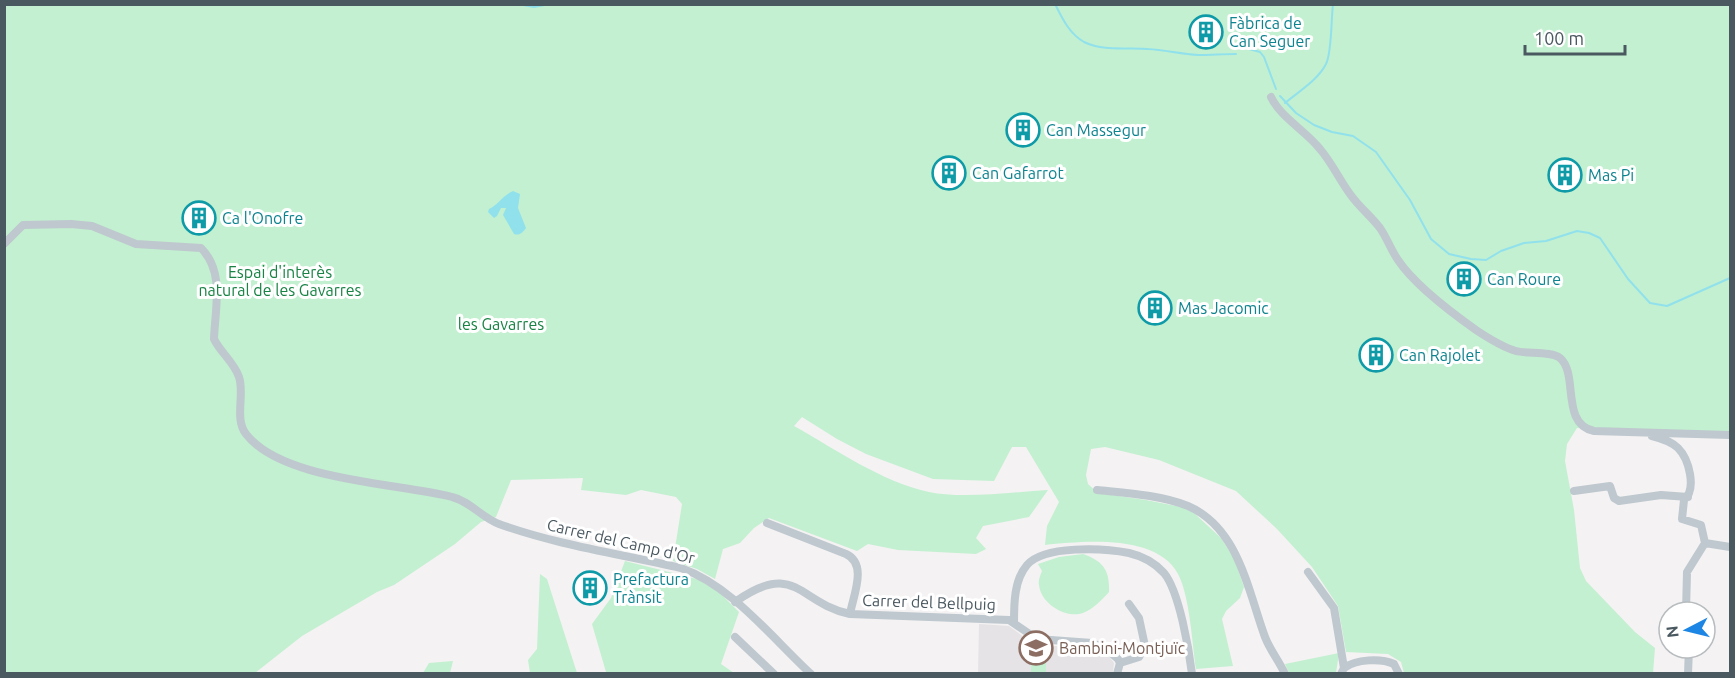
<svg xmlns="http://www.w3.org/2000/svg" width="1735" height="678" viewBox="0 0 1735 678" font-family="Ubuntu,sans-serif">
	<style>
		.education { fill: #e5e3e5 }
		.green { fill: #c3f0d0 }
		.water { fill: #91e1ec }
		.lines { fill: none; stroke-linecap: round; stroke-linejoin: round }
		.stream { stroke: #91e1ec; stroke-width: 2 }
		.minor { stroke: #bec8ce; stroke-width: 8 }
		.labels { text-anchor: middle; stroke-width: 6; stroke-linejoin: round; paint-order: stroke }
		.culture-label { font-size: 16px; fill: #0d838f; stroke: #fff; text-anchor: start }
		.park-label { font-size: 16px; fill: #198345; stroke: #fff }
		.street-label { font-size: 16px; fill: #4a5860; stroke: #fff }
		.education-label { font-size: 16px; fill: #785e54; stroke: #fff; text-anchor: start }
	</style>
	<rect width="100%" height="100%" fill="#f4f2f3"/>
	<path class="education" d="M979,624L1009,626L1033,644L1099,650L1109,656L1114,663L1113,673L978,674Z"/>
	<path class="green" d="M4,5H1730V433L1577,428L1567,444L1565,461L1574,510L1580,568L1586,581L1635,632L1655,648L1653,673H1404L1401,662L1388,654L1346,652L1338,606L1312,567L1277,529L1236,491L1159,460L1105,447L1091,449L1086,475L1088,484L1098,493L1146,500L1181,507L1194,513L1221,538L1234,558L1244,587L1240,598L1226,611L1222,619L1233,666L1196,669C1192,643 1190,597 1178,574C1157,534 1084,541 1045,545L1047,526L1059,502L1026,447H1012L994,481L933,479L866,454L837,439L802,417L794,426C837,450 880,481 929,492C961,499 1015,492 1048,490L1029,517L983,526L976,538L986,549L976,554L898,550L868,544L857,551L769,518L754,528L740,543L723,549L715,579L697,569L673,561L682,504L676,497L641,490L626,495L581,490L583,478L511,480L496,517L481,522L455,544L394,585L377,592L302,636L255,673H5Z
		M1083,554C1103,561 1110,570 1109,592C1102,600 1093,609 1083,613C1066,619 1041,604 1039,585C1038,581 1040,576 1042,571L1038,564L1059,557Z
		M625,561L697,579L718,591L739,612L721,664L734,673H603L606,672L592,624L611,598Z
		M540,574L547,579L577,673H530L528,660L537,649Z
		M1339,653L1336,673H1289L1285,664Z
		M1031,656H1046V673H1031Z
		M453,661L450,673H423L429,663Z"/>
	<path class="water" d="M513,191L520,194L518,208L526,228C523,232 520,236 514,234L503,215L506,208H501L497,216L494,218L488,212L489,209C498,205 503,195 513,191Z"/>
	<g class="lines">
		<path class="stream" d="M518,4L534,7L550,4
			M1056,6C1063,20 1070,34 1084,42C1105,52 1126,47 1148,49C1165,50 1181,54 1198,55C1211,55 1223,54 1236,54
			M1249,49L1260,52L1264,57L1276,89
			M1280,96L1296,113L1314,125L1332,132L1353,136L1376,152L1410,200L1431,239L1449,254L1471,259L1486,260L1501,251L1524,243L1546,241L1577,231L1589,233L1600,238L1628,279L1650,303L1667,306L1730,278
			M1285,103C1298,92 1318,80 1326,64C1332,52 1331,20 1333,4"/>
		<path class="minor" d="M1271,97C1281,118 1305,130 1320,149C1332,163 1339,179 1350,194C1359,207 1371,216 1380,228C1387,238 1391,250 1398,260C1414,284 1452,313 1476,330C1488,338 1502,347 1516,351C1527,354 1552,351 1560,358C1579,374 1560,424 1594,431L1730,435
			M4,244L23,225L71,224L92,226L136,244L201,248C225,272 215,308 214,339C220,352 234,362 239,377C245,394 234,419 246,434C282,481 398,483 452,497C470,501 482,518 499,524C557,545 620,554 681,568C732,586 771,637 811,674
			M1652,436C1660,438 1672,442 1678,448C1689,459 1697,489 1684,500L1682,519L1701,525L1705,543
			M1097,490C1126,493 1161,495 1188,506C1239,528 1248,591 1265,637C1270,650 1279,661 1285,674
			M1574,491L1610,486L1614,498L1619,501L1661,495L1688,497
			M767,523L846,554C868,564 853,596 850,614
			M1705,543L1730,547
			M1308,572L1334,608L1344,668L1341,674
			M735,602C796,559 798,603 850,614L1009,620L1037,639L1092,643L1105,648L1118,659L1120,663L1117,674
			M1686,612L1687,572L1705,543
			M1014,623C1014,604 1014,580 1027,565C1044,545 1104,548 1129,553C1142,556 1155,563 1164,573C1179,591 1189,649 1192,674
			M735,637L774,674
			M1120,663L1139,657L1145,646L1139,618L1129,604
			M1344,668C1356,659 1381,658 1394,664L1399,674
			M1688,674L1689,648"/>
	</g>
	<defs>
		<symbol id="building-ring" viewBox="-11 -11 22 22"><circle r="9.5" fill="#fff" stroke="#0f9aa8" stroke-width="1.5"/><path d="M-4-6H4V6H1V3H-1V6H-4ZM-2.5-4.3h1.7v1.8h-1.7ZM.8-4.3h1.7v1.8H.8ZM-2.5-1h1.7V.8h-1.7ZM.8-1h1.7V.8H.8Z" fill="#0f9aa8"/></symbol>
		<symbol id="school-ring" viewBox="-11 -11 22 22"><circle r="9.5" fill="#fff" stroke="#8d6e63" stroke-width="1.5"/><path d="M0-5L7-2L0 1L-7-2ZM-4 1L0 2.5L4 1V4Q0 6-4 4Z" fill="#8d6e63"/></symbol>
	</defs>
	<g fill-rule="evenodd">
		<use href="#building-ring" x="1187" y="13" width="38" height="38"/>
		<use href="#building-ring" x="1004" y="111" width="38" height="38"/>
		<use href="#building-ring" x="930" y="154" width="38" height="38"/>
		<use href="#building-ring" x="1546" y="156" width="38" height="38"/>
		<use href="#building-ring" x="180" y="199" width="38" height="38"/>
		<use href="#building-ring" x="1445" y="260" width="38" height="38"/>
		<use href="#building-ring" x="1136" y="289" width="38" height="38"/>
		<use href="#building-ring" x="1357" y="336" width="38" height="38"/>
		<use href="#building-ring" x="571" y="569" width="38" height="38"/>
		<use href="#school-ring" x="1017" y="629" width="38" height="38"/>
	</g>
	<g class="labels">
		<g class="culture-label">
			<text x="1229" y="29">Fàbrica de<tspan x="1229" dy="18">Can Seguer</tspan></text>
			<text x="1046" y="136">Can Massegur</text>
			<text x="972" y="179">Can Gafarrot</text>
			<text x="1588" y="181">Mas Pi</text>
			<text x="222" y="224">Ca l'Onofre</text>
			<text x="1487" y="285">Can Roure</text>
			<text x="1178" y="314">Mas Jacomic</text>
			<text x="1399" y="361">Can Rajolet</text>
			<text x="613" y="585">Prefactura<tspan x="613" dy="18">Trànsit</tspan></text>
		</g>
		<g class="park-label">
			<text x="280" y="278">Espai d'interès<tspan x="280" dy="18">natural de les Gavarres</tspan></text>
			<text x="501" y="330">les Gavarres</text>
		</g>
		<g class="street-label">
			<text transform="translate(621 541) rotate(13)" y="6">Carrer del Camp d'Or</text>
			<text transform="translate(929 602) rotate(2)" y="6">Carrer del Bellpuig</text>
		</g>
		<g class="education-label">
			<text x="1059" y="654">Bambini-Montjuïc</text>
		</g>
	</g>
	<rect width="1735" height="678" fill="none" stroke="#4a5860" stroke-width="12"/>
	<g transform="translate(1687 630) rotate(263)"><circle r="28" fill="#ffffff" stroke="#b7bcbf" stroke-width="1.5"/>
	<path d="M0-4.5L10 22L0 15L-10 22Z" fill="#1d86e4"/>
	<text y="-9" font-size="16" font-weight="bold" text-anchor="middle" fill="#4a5860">N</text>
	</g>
	<path d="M1525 45v9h100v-9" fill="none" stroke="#4a5860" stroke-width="3"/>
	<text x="1534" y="45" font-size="18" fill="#4a5860" stroke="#ffffff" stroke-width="4.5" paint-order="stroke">100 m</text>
</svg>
